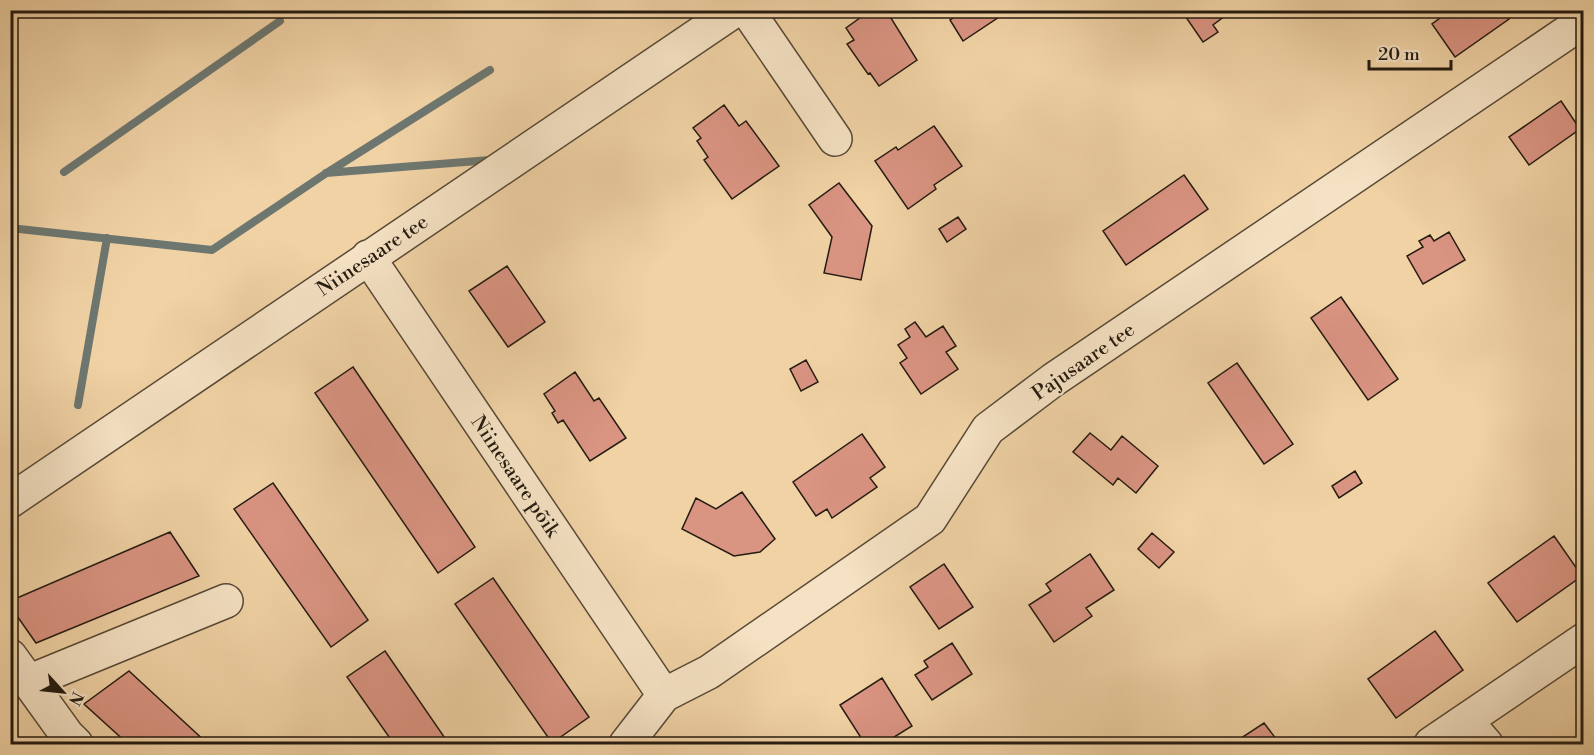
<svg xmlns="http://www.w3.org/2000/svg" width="1594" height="755" viewBox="0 0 1594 755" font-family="'Libre Bodoni',serif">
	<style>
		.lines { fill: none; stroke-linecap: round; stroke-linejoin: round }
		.stream { stroke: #6d7770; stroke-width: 8 }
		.building { fill: #da9482; stroke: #241b11; stroke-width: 1.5 }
		.minor-casing { stroke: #574936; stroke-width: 36 }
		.minor { stroke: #f5e2c4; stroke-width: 33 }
		.labels { text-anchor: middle; stroke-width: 4.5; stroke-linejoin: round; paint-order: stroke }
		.street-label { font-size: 20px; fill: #241b11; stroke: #f5e2c4 }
	</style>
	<rect width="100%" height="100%" fill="#f0d2a5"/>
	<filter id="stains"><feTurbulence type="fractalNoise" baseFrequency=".00333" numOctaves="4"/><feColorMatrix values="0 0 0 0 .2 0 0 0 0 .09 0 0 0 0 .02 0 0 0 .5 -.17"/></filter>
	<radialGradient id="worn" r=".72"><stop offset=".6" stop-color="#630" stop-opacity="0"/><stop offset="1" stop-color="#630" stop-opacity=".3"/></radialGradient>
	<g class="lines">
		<path class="stream" d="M64,172L280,21
			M326,173L490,160
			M10,228L212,250L325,174L490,70
			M78,405L107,238"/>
	</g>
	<path class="building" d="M871,10H886L917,60L879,86L870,73L868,74L847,44L854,40L846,28Z
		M965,10H998L1002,15L963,41L950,20Z
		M1181,10H1233L1213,25L1218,32L1203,42Z
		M1451,10H1503L1509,19L1455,57L1432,24Z
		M1561,101L1580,129L1529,165L1509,137Z
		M724,105L739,126L746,121L779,166L732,199L704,160L708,157L697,141L701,138L693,128Z
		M934,126L962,166L934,185L936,189L908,209L875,161L896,147L898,150Z
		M1184,175L1208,209L1126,265L1103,231Z
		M839,183L872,226L861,280L824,273L832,237L809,205Z
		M958,217L966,229L947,242L939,229Z
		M1449,232L1465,260L1423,284L1407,256L1423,247L1419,241L1430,235L1434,241Z
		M507,266L545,322L508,347L469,291Z
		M1341,297L1398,379L1368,400L1311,318Z
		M915,322L926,337L943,326L956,346L946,352L958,369L921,394L900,363L907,358L898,345L910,337L905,329Z
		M806,360L818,382L801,391L790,369Z
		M1237,363L1293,444L1264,464L1208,383Z
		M353,367L475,547L438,573L315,393Z
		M575,372L594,401L599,398L626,438L590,461L563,420L558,423L552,413L555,411L544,394Z
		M1090,433L1111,450L1122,436L1158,466L1136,493L1118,478L1113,485L1073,452Z
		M862,434L885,467L870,478L877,487L832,518L827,509L816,516L793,482Z
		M1355,471L1362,483L1339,498L1332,486Z
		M273,483L368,620L331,647L234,509Z
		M742,492L775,539L760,552L734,556L682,529L696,498L716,509Z
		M170,532L199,576L36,643L10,606V601Z
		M1152,533L1174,552L1159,568L1138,549Z
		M1554,536L1582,576L1517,622L1488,583Z
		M1090,554L1114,590L1086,608L1092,616L1054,642L1029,605L1051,591L1046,584Z
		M944,564L973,607L939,629L910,587Z
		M493,578L589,717L552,743L455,604Z
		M1435,631L1463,670L1396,718L1368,679Z
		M952,643L972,674L932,700L915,675L928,667L924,661Z
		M385,651L449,744H394L347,677Z
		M129,671L208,744H128L84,704Z
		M882,678L912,726L883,744H865L840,705Z
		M1264,723L1280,744H1232Z"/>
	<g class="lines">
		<defs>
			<path id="minor" d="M747,10L835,139
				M368,257L664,695
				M10,501L735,10
				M10,656L67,735L76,744
				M28,682L226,601
				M1466,721L1486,744
				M626,744L664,695L709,672L930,519L988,429L1053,380L1584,21
				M1431,744L1584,640"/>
		</defs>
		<use href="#minor" class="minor-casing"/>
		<use href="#minor" class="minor"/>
	</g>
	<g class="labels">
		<g class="street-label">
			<text transform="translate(372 255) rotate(-34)" y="7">Niinesaare tee</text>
			<text transform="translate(1083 361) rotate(-35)" y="7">Pajusaare tee</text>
			<text transform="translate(516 476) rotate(56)" y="7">Niinesaare põik</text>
		</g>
	</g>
	<rect width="1594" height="755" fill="none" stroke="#f0d2a5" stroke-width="36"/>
	<rect x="12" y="12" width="1570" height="731" fill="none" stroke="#241b11" stroke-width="3"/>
	<rect x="18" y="18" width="1558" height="719" fill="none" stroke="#241b11" stroke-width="1.5"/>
	<g transform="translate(63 692) rotate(117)" stroke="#f5e2c4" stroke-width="4.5" paint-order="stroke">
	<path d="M0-4.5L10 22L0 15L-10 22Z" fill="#241b11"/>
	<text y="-9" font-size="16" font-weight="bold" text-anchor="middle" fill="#241b11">N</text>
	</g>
	<path d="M1369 60v9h82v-9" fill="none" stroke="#241b11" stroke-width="3"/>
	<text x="1378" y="60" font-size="18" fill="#241b11" stroke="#f5e2c4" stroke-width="4.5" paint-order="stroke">20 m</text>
	<rect width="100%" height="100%" filter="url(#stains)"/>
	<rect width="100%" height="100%" fill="url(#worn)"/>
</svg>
